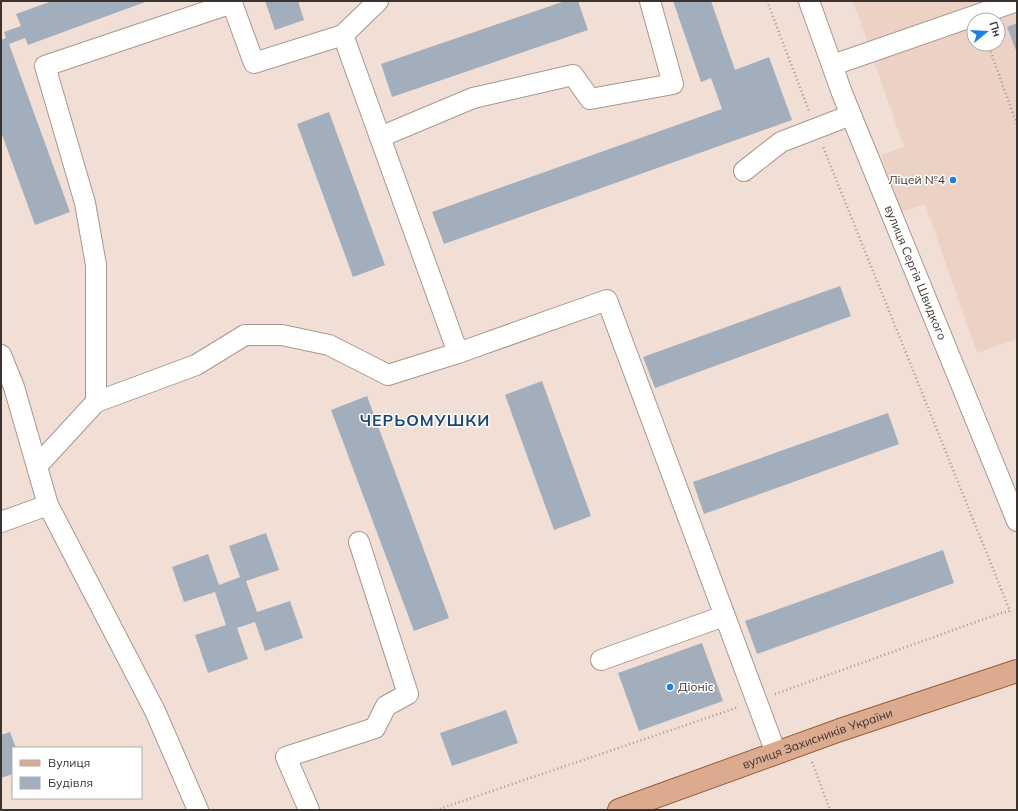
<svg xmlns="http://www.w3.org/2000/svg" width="1018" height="811" viewBox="0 0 1018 811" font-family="Mulish,sans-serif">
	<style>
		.built { fill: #ebd2c5; fill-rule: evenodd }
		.building { fill: #a3aebc }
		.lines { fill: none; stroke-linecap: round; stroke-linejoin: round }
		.minor-casing { stroke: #a8978f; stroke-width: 22 }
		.major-casing { stroke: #945d3d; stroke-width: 24 }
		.path { stroke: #a4968f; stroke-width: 2.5; stroke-dasharray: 1 3; stroke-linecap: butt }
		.minor { stroke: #fff; stroke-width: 20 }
		.major { stroke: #dcab8f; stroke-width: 22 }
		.poi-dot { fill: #197fe7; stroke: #fff; stroke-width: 1.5 }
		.labels { text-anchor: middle; stroke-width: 3; stroke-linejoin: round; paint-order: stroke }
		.poi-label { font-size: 12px; fill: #3a332f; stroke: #fff; text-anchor: end }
		.street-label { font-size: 12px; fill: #3a332f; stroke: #fff }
		.district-label { font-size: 16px; font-weight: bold; letter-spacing: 1px; fill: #19467a; stroke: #fff }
	</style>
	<rect width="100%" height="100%" fill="#f1dfd6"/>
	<path class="built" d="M853,1H1017V339L977,353L925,204L901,212L881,155L904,147ZM974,20H998V44H974Z"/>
	<path class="building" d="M52,1H148L28,45L25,38L9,44L70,212L35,225L1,132V40L6,38L4,32L21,26L16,14Z
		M265,1H298L304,20L275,30Z
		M565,1H578L588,30L392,97L381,64Z
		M673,1H711L735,70L769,57L792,120L444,244L432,212L722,109L711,78L701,82Z
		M1017,23V53L1007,27Z
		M329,112L385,265L353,277L297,124Z
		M840,286L851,316L655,388L643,357Z
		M542,381L591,516L554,530L505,395Z
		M367,396L449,618L414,631L331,410Z
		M888,413L899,444L704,514L693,482Z
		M266,533L279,570L246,581L257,612L290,601L303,638L265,651L255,622L237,628L248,659L208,673L195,635L226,625L215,592L184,602L172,567L208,554L219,585L240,577L229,546Z
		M943,550L954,583L757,654L745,621Z
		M702,643L723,701L639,731L618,673Z
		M506,710L518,743L452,766L440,733Z
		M10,732L16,748H13V774L1,778V735Z"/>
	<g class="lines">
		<defs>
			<g id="minor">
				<path id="s1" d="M809,1L842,93L1017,521"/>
				<path d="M343,35L378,1"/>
				<path d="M833,65L1017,1"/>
				<path d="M380,137L473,98L573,75L590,99L673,84L650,1"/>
				<path d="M744,171L781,142L851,115"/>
				<path d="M1,355L14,387L48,505L155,711L198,810"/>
				<path d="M96,402L196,365L245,335H282L329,345L388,375L458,353"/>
				<path d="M37,466L96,402V265L85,203L45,66L232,3L254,63L343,35L458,353L607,300L776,753"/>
				<path d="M1,522L48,505"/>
				<path d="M601,660L724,616"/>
				<path d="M309,810L286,757L375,728L386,706L408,694L359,542"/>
			</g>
			<g id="major">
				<path id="s2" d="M619,810L840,730L1017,671"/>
			</g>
		</defs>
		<use href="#minor" class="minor-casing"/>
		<use href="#major" class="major-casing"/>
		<path class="path" d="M767,1L809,111
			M988,44L1017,125
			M775,694L1001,613L1010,611L823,147
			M812,762L830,810
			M436,810L739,707"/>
		<use href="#minor" class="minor"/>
		<use href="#major" class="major"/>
	</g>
	<g class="poi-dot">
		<circle cx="953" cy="180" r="4"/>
		<circle cx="670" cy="687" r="4"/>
	</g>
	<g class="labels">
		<g class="poi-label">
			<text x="945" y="184">Ліцей №4</text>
			<text x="678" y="691" text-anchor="start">Діоніс</text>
		</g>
		<g class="street-label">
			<text dy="4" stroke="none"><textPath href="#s1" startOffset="292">вулиця Сергія Швидкого</textPath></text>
			<text dy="4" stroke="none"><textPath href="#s2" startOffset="211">вулиця Захисників України</textPath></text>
		</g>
		<g class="district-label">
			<text x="425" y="426">ЧЕРЬОМУШКИ</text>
		</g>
	</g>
	<rect width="1018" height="811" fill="none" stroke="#3a332f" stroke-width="4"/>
	<rect x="12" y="747" width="130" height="52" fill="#ffffff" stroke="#b0adac"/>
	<rect x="20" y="760" width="20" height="6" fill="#dcab8f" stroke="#b0adac"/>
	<text x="48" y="767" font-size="12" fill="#3a332f">Вулиця</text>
	<rect x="20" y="777" width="20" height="12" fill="#a3aebc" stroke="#b0adac"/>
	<text x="48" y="787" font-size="12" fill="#3a332f">Будівля</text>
	<g transform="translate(986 32) rotate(72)"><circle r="19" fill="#ffffff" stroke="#b0adac"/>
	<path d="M0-3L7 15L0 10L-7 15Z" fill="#197fe7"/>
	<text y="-6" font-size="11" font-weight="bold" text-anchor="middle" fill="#3a332f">Пн</text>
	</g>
</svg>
